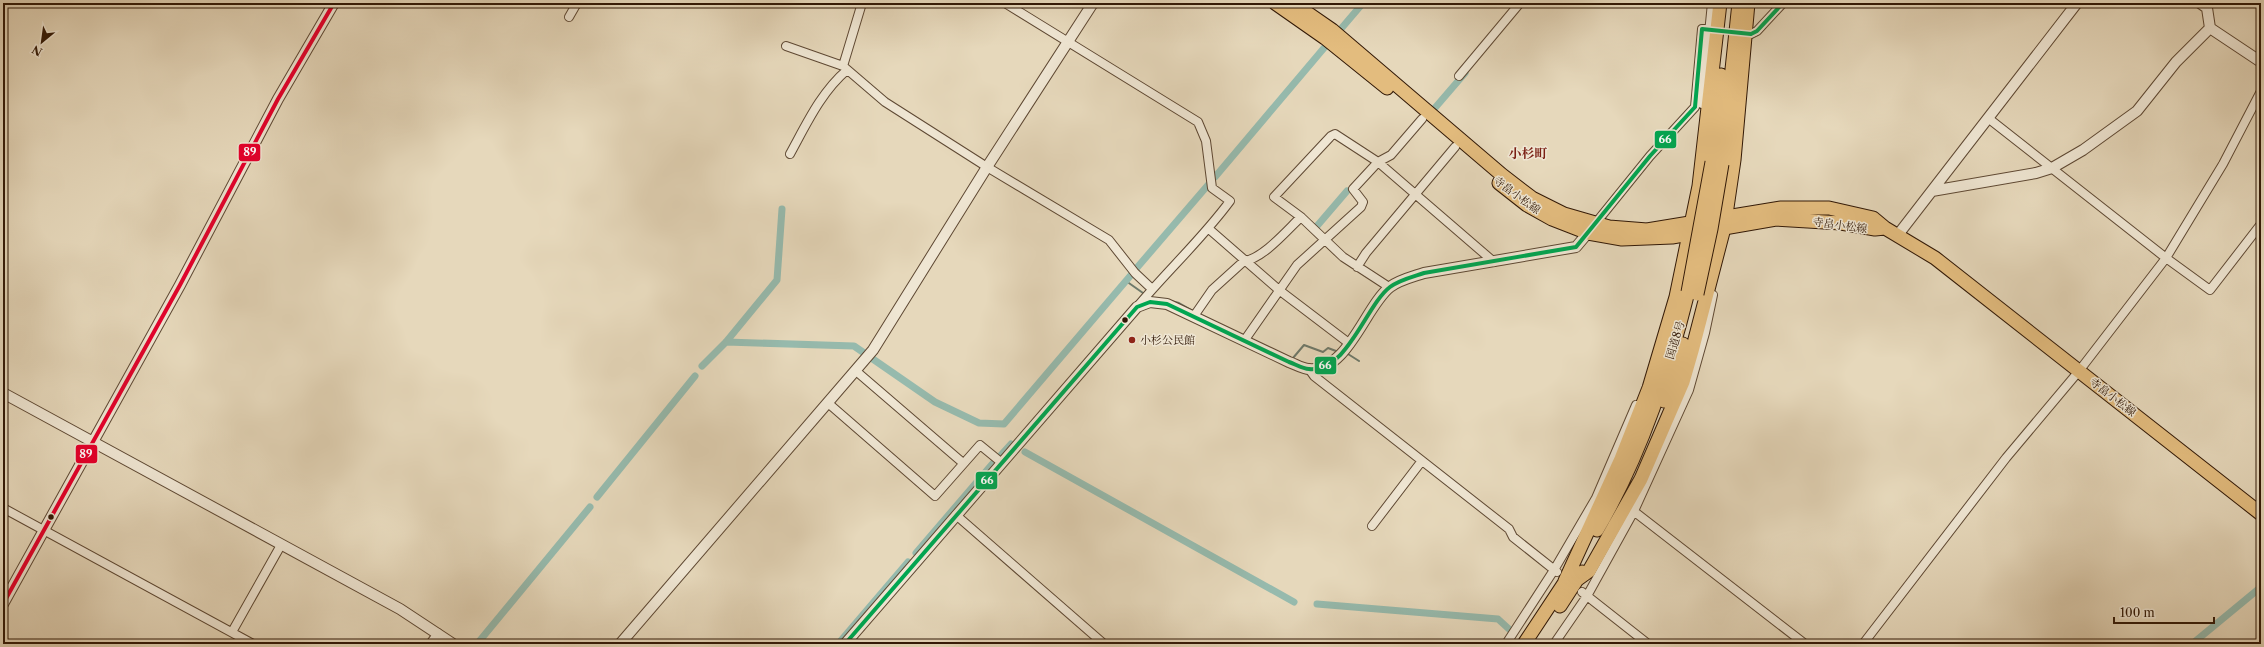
<svg xmlns="http://www.w3.org/2000/svg" width="2264" height="647" viewBox="0 0 2264 647" font-family="'Libre Caslon Text','Noto Serif JP',serif">
	<style>
		.lines { fill: none; stroke-linecap: round; stroke-linejoin: round }
		.stream { stroke: #6e796a; stroke-width: 2 }
		.canal { stroke: #96baad; stroke-width: 7 }
		.minor-tunnel { stroke: #c2b297; stroke-width: 8; stroke-dasharray: 8 4; stroke-linecap: butt }
		.minor-casing { stroke: #5e4833; stroke-width: 10 }
		.tertiary-casing { stroke: #5e4833; stroke-width: 12 }
		.primary-casing { stroke: #311806; stroke-width: 15 }
		.trunk-casing { stroke: #311806; stroke-width: 15 }
		.minor { stroke: #efe6d3; stroke-width: 8 }
		.tertiary { stroke: #efe6d3; stroke-width: 10 }
		.primary { stroke: #e3bc7e; stroke-width: 13 }
		.trunk { stroke: #e3bc7e; stroke-width: 13 }
		.trunk-bridge-casing { stroke: #311806; stroke-width: 15; stroke-linecap: butt }
		.trunk-bridge { stroke: #e3bc7e; stroke-width: 13 }
		.bus-1-casing { stroke: #efe6d3; stroke-width: 7 }
		.bus-2-casing { stroke: #efe6d3; stroke-width: 7 }
		.bus-1 { stroke: #e4002b; stroke-width: 4 }
		.bus-2 { stroke: #00a651; stroke-width: 4 }
		.bus-dot { fill: #311806; stroke: #efe6d3; stroke-width: 1.5 }
		.poi-dot { fill: #8f2418; stroke: #efe6d3; stroke-width: 1.5 }
		.labels { text-anchor: middle; stroke-width: 3; stroke-linejoin: round; paint-order: stroke }
		.street-label { font-size: 11px; fill: #311806; stroke: #efe6d3 }
		.poi-label { font-size: 11px; fill: #311806; stroke: #efe6d3; text-anchor: start }
		.quarter-label { font-size: 13px; font-weight: bold; fill: #7a1f14; stroke: #efe6d3 }
		.line-badge { stroke: #efe6d3; stroke-width: 1.5 }
		.badge-label { font-size: 11px; text-anchor: middle; font-weight: bold; fill: #fff }
	</style>
	<rect width="100%" height="100%" fill="#e6d8bb"/>
	<filter id="stains"><feTurbulence type="fractalNoise" baseFrequency=".005" numOctaves="4"/><feColorMatrix values="0 0 0 0 .2 0 0 0 0 .09 0 0 0 0 .02 0 0 0 .5 -.17"/></filter>
	<radialGradient id="worn" r=".72"><stop offset=".6" stop-color="#630" stop-opacity="0"/><stop offset="1" stop-color="#630" stop-opacity=".3"/></radialGradient>
	<g class="lines">
		<path class="stream" d="M1126,281L1143,293
			M1171,301L1179,303L1193,311
			M1348,354L1359,361
			M1293,358L1304,345L1323,352L1328,348L1336,351"/>
		<path class="canal" d="M1340,30L1363,3
			M1434,109L1465,73
			M1215,177L1324,48
			M1317,226L1347,191
			M1135,270L1208,185
			M726,342L854,346L935,402L979,423L1004,424L1131,275
			M702,366L726,342L777,280L782,209
			M1025,452L1294,602
			M1001,455L1011,444
			M597,497L695,376
			M916,553L994,462
			M1317,604L1498,619L1510,630
			M477,644L590,507
			M838,644L908,562
			M2192,644L2261,587"/>
		<path class="minor-tunnel" d="M1714,30L1740,33"/>
		<defs>
			<path id="minor" d="M1005,3L1198,122L1206,141L1212,188L1230,201C1202,239 1167,271 1137,307
				M569,17L577,3
				M1751,34L1757,31L1783,3
				M786,46L843,66L885,102L987,167L1109,240L1135,273L1152,289
				M843,66L862,3
				M1459,76L1520,3
				M1702,104L1712,3
				M1988,118L2166,258L2210,290L2261,224
				M790,154C806,125 821,92 847,70
				M1301,217L1343,257L1389,287
				M1595,224L1650,156L1695,107L1702,29H1709
				M1209,229L1279,290L1350,344
				M1357,267L1366,253L1455,147
				M1194,316L1212,290L1244,261C1263,259 1288,229 1301,217L1274,197L1331,136L1335,134L1378,162L1494,262
				M1244,341L1297,265L1361,207L1363,202L1353,189L1378,162L1391,155L1422,119
				M1309,369L1314,376L1509,529L1513,537L1557,572
				M856,371L963,463
				M828,403L935,496L980,445L1002,463
				M3,508L253,644
				M1631,509L1805,644
				M956,515L1104,644
				M1372,526L1421,462
				M1582,592L1648,644
				M232,632L281,545
				M430,644L438,633
				M1506,644L1554,570L1596,498L1636,405
				M1554,644L1587,596L1634,511L1689,390L1705,333L1713,295
				M1863,644L2006,458L2079,371L2166,258L2223,164L2261,91"/>
			<path id="tertiary" d="M2200,3L2207,8L2210,28L2261,62
				M1932,191L2036,173L2052,168L2083,150L2137,111L2176,62L2210,28
				M1897,236L2077,3
				M3,393L400,609L453,644
				M3,604L180,285L278,99L334,3
				M620,644L873,350L987,167L1093,3
				M845,644L1137,307L1150,302L1167,304L1289,362C1295,364 1303,369 1309,369C1347,373 1366,305 1390,287C1399,280 1412,277 1424,273L1576,247L1592,228"/>
			<path id="primary" d="M1275,3L1325,38L1387,88
				M1293,3L1332,30L1502,175L1532,198L1564,214L1609,227L1647,230L1781,208H1829L1873,218L1885,228L1935,258L2261,514
				M1499,183L1527,205L1552,219L1588,233L1622,239L1672,237L1776,219L1841,223L1875,229L1885,228"/>
			<path id="trunk" d="M1712,162L1721,75
				M1722,164L1739,3
				M1664,401L1683,344
				M1597,530C1640,457 1668,373 1688,292
				M1578,579L1589,571L1641,479L1683,382L1692,351L1724,228L1734,160L1748,3
				M1565,581L1621,459L1649,388L1676,297L1699,186L1720,3
				M1560,606L1582,572
				M1524,644L1569,576"/>
		</defs>
		<use href="#minor" class="minor-casing"/>
		<use href="#tertiary" class="tertiary-casing"/>
		<use href="#primary" class="primary-casing"/>
		<use href="#trunk" class="trunk-casing"/>
		<use href="#minor" class="minor"/>
		<use href="#tertiary" class="tertiary"/>
		<use href="#primary" class="primary"/>
		<use href="#trunk" class="trunk"/>
		<defs>
			<path id="trunk-bridge" d="M1688,292L1712,162
				M1697,294L1711,229L1722,164"/>
		</defs>
		<use href="#trunk-bridge" class="trunk-bridge-casing"/>
		<use href="#trunk-bridge" class="trunk-bridge"/>
		<defs>
			<path id="bus-1" d="M3,604L180,285L278,99L334,3"/>
			<path id="bus-2" d="M845,644L1137,307L1150,302L1167,304L1289,362C1295,364 1303,369 1309,369C1347,373 1366,305 1390,287C1399,280 1412,277 1424,273L1576,247L1650,156L1695,107L1702,29L1751,34L1757,31L1783,3"/>
		</defs>
		<use href="#bus-1" class="bus-1-casing"/>
		<use href="#bus-2" class="bus-2-casing"/>
		<use href="#bus-1" class="bus-1"/>
		<use href="#bus-2" class="bus-2"/>
	</g>
	<g class="bus-dot">
		<circle cx="1125" cy="320" r="3.5"/>
		<circle cx="51" cy="517" r="3.5"/>
	</g>
	<circle class="poi-dot" cx="1132" cy="340" r="4"/>
	<g class="labels">
		<g class="street-label">
			<text transform="translate(1517 195) rotate(36)" y="4">寺畠小松線</text>
			<text transform="translate(1840 225) rotate(8)" y="4">寺畠小松線</text>
			<text transform="translate(1675 340) rotate(-73)" y="4">国道8号</text>
			<text transform="translate(2113 397) rotate(38)" y="4">寺畠小松線</text>
		</g>
		<g class="poi-label">
			<text x="1140" y="344">小杉公民館</text>
		</g>
		<g class="quarter-label">
			<text x="1528" y="158">小杉町</text>
		</g>
	</g>
	<g class="line-badge">
		<rect x="1654" y="130" width="23" height="19" rx="4" fill="#00a651"/>
		<rect x="238" y="143" width="23" height="19" rx="4" fill="#e4002b"/>
		<rect x="1314" y="356" width="23" height="19" rx="4" fill="#00a651"/>
		<rect x="75" y="444" width="23" height="20" rx="4" fill="#e4002b"/>
		<rect x="975" y="471" width="23" height="19" rx="4" fill="#00a651"/>
	</g>
	<g class="badge-label">
		<text x="1665" y="143">66</text>
		<text x="250" y="156">89</text>
		<text x="1325" y="369">66</text>
		<text x="86" y="458">89</text>
		<text x="987" y="484">66</text>
	</g>
	<rect width="2264" height="647" fill="none" stroke="#e6d8bb" stroke-width="16"/>
	<rect x="4" y="4" width="2256" height="639" fill="none" stroke="#311806" stroke-width="2"/>
	<rect x="8" y="8" width="2248" height="631" fill="none" stroke="#311806"/>
	<g transform="translate(42 42) rotate(209)" stroke="#efe6d3" stroke-width="3" paint-order="stroke">
	<path d="M0-3L7 15L0 10L-7 15Z" fill="#311806"/>
	<text y="-6" font-size="11" font-weight="bold" text-anchor="middle" fill="#311806">N</text>
	</g>
	<path d="M2114 617v6h100v-6" fill="none" stroke="#311806" stroke-width="2"/>
	<text x="2120" y="617" font-size="12" fill="#311806" stroke="#efe6d3" stroke-width="3" paint-order="stroke">100 m</text>
	<rect width="100%" height="100%" filter="url(#stains)"/>
	<rect width="100%" height="100%" fill="url(#worn)"/>
</svg>
